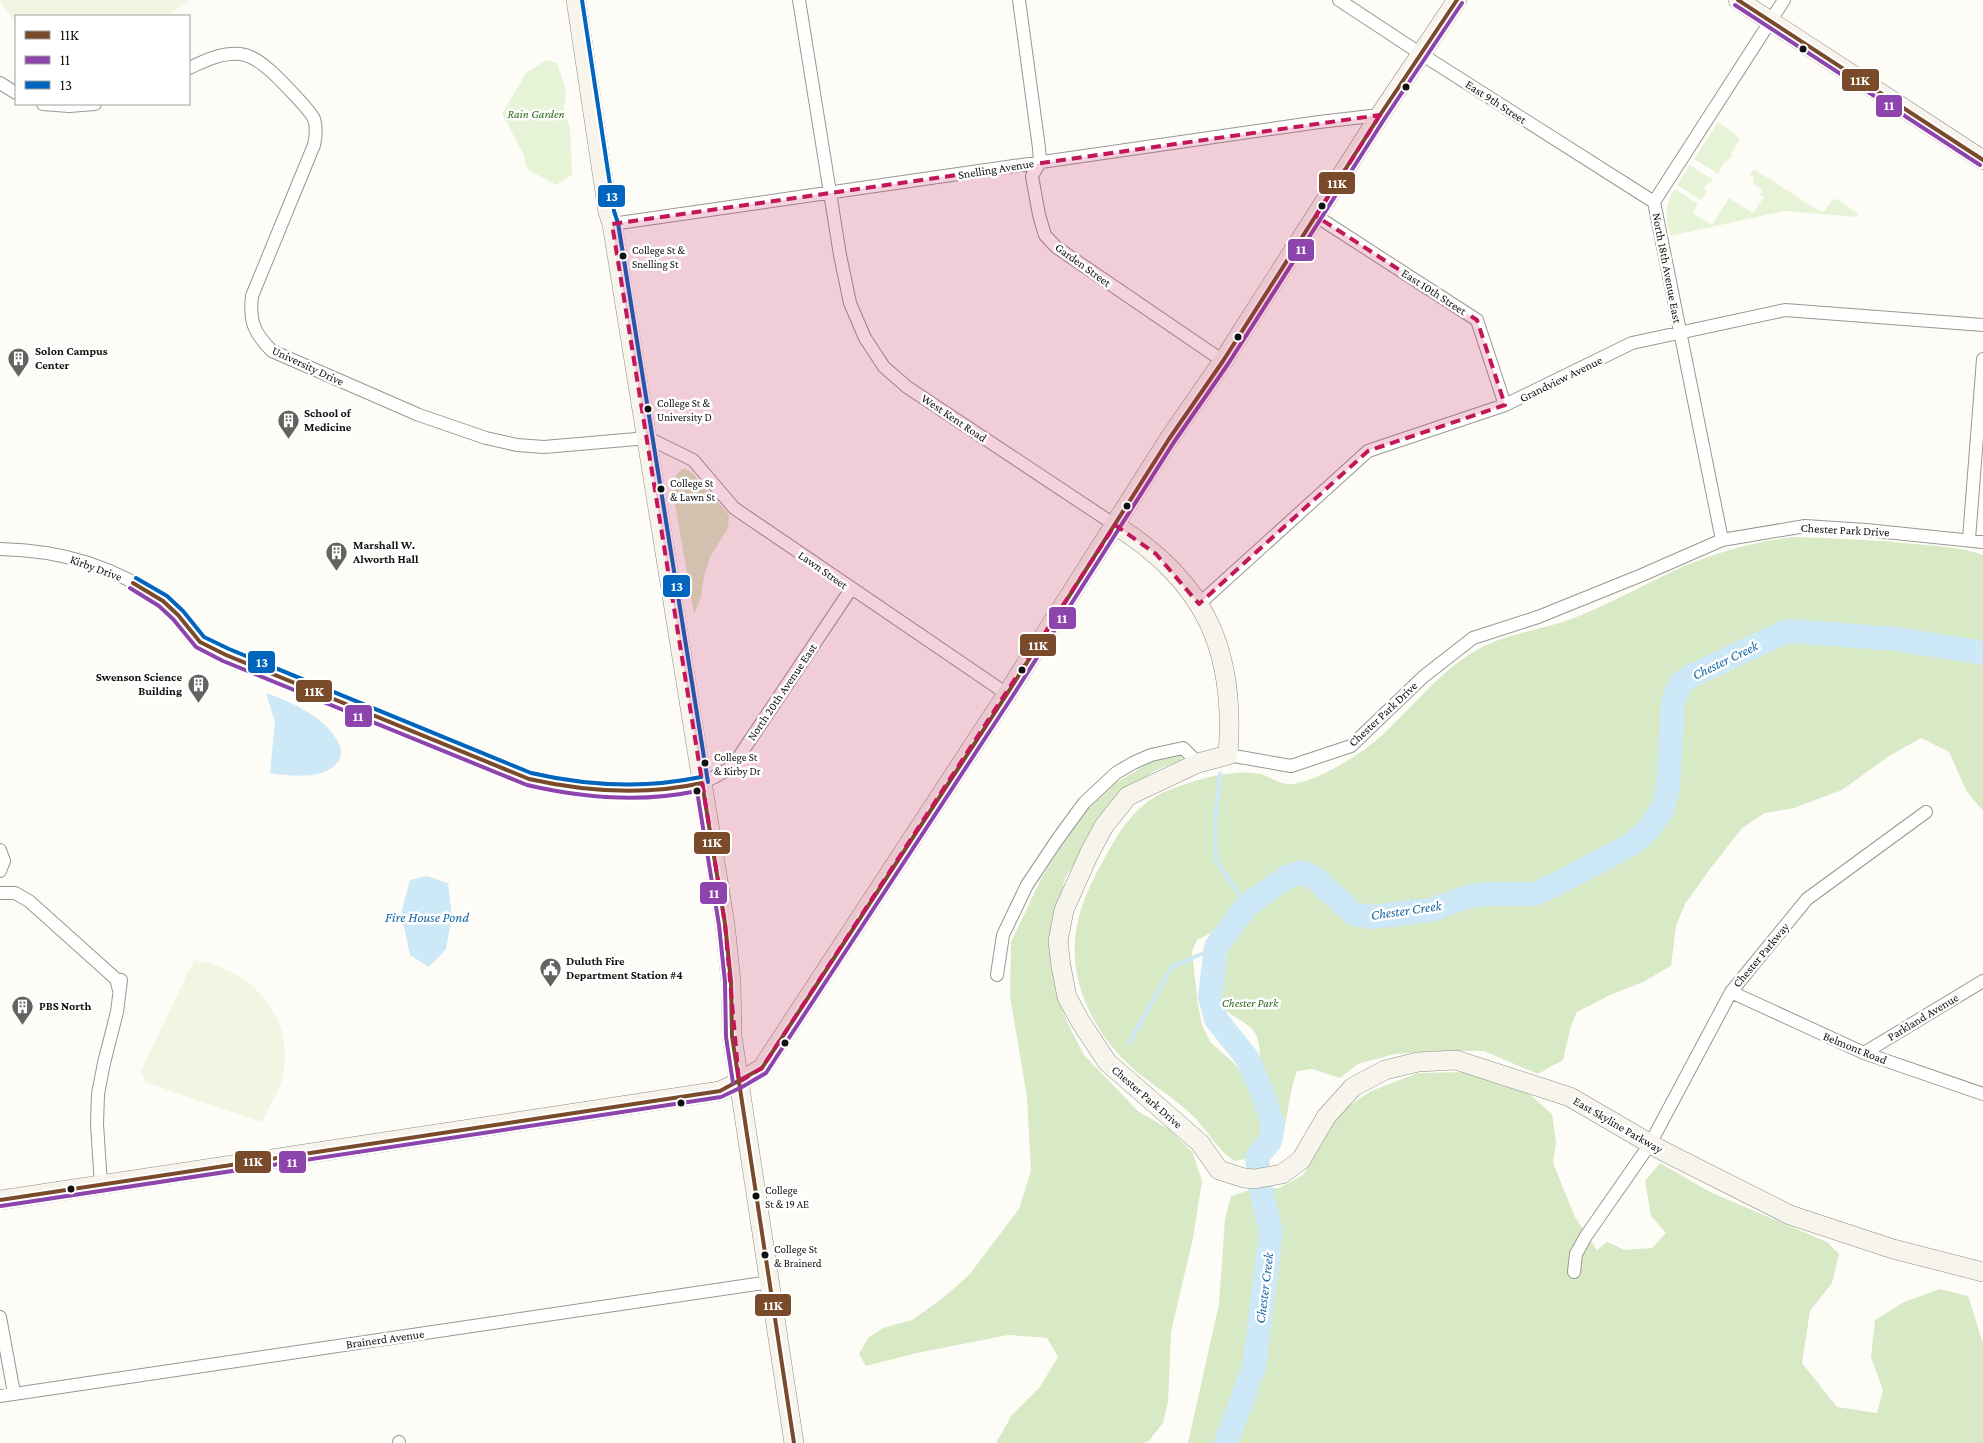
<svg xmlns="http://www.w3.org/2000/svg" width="1983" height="1443" viewBox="0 0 1983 1443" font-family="'Crimson Pro',serif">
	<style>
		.green { fill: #e7f3d7 }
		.forest { fill: #d8eac5 }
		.pitch { fill: #f0f6e1 }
		.water { fill: #cde8f7 }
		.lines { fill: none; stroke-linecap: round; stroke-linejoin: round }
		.stream { stroke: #cde8f7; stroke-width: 4 }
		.river { stroke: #cde8f7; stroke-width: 24 }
		.street-tunnel { stroke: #dad9d4; stroke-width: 12; stroke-dasharray: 12 6; stroke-linecap: butt }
		.street-casing { stroke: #979795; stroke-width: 14 }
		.secondary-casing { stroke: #8e8d8b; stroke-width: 20 }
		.street { stroke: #fffffe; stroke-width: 12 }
		.secondary { stroke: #f6f4eb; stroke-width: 19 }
		.bus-1-casing { stroke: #fff; stroke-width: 8 }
		.bus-2-casing { stroke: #fff; stroke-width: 8 }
		.bus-3-casing { stroke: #fff; stroke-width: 8 }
		.bus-1 { stroke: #7a4b2a; stroke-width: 4 }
		.bus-2 { stroke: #8e44ad; stroke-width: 4 }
		.bus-3 { stroke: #0065bd; stroke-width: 4 }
		.marked { fill: #c2185b; fill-opacity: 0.2; stroke: #c2185b; stroke-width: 4; stroke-dasharray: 10 6; stroke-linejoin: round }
		.bus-dot { fill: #111; stroke: #fff; stroke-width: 2 }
		.labels { text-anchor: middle; stroke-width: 5; stroke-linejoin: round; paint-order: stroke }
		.bus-label { font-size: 11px; fill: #111; stroke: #fff; text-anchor: start }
		.street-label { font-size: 12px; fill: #111; stroke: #fff }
		.park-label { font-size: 12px; font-style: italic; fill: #2f6b1f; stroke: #fff }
		.poi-label { font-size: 12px; font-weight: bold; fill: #111; stroke: #fff; text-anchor: start }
		.water-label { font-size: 14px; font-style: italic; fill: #1768a6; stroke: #fff }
		.line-badge { stroke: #fff; stroke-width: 2 }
		.badge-label { font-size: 14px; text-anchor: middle; font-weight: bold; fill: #fff }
	</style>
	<rect width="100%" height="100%" fill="#fdfcf7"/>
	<path class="green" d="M546,60L557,63L566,89L564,109L570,128L572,175L556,185L527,169L523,153L502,114L526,73Z
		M1718,122L1734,133L1740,140L1731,154L1733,156L1723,164L1718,174L1694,159Z
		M1690,165L1713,180L1712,183L1709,182L1704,189L1707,192L1701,200L1677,185Z
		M1754,169L1819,211L1824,212L1832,200L1837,199L1855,211L1859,217L1785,211L1670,236C1666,215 1663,207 1675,189L1698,204L1693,213L1712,225L1729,198L1753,213L1764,197L1760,195L1763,190L1753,183L1754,178L1750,175Z"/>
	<path class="forest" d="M685,468L693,474L729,515L728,528L710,557L704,576L701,597L694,614L672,487C673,478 676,472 685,468Z
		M1792,537C1833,538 1874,540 1915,544C1938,546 1961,547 1983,555V811L1967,792L1949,752L1921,738L1889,756L1842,790L1794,808L1765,813L1742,828L1710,869L1685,904L1676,926L1671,966L1643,982L1610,995L1577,1012L1571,1026L1563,1060L1538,1074L1484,1051H1438L1395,1054L1358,1064L1340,1078L1312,1069L1297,1071C1288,1095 1288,1121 1280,1146L1266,1153C1272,1141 1276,1130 1276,1116C1276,1109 1272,1098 1269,1091C1267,1087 1263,1085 1262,1082C1258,1068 1263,1041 1253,1030C1242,1018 1218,1012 1214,995C1212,982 1224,953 1226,939L1215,931L1197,940L1192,951L1198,1005L1202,1025L1211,1043L1235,1064L1250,1085L1255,1084C1265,1112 1266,1132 1252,1158L1234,1161C1216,1149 1207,1129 1191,1114C1170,1094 1143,1080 1123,1059C1089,1024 1067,974 1077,926C1081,903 1092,881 1103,861C1119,831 1136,803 1169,790C1193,780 1234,768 1260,774C1269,776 1278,783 1287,784C1305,785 1332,770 1347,761C1396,733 1423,684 1470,654C1502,633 1540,631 1574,618C1607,605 1638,588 1669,573C1709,554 1750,543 1792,537Z
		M1180,755L1182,760L1156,770L1135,783L1081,853L1065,878L1057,912L1052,954L1057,996L1068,1024L1084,1055L1138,1111L1170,1130L1193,1153L1202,1181L1193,1238L1171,1332L1168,1402L1163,1423L1148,1442L1142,1443H996L1012,1415L1040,1387L1058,1357L1047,1338L1008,1335L917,1353L866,1366L859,1354L868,1338L883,1328L912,1320L944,1297L969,1275L1019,1209L1031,1171L1027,1097L1010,996L1011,942L1043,875L1079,819L1107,788L1156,759Z
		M1466,1072L1526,1091L1552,1114L1556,1142L1553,1163L1575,1217L1597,1250L1607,1242L1625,1250L1652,1248L1666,1233L1651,1216L1645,1181L1660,1163L1710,1192L1827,1242L1839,1254L1832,1283L1810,1311L1802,1363L1837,1407L1877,1413L1883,1390L1871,1357L1875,1320L1904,1302L1940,1289L1968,1296L1983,1343V1443H1188L1219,1304L1225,1219L1231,1196L1250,1190L1279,1188L1303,1175L1340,1112L1371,1091L1418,1073Z"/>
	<path class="pitch" d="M0,0H190L167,16H16V25Z
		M194,960C246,969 287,1006 285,1062C284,1084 272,1103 261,1122L145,1082L141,1071Z"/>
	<path class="water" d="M266,693C292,702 328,718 340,746C342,751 341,756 339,760C326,781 290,776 270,773L275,722Z
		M427,876L448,883L452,917L446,949L429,967L410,955L401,913L410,880Z"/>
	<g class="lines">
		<path class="stream" d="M1220,774L1215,821L1216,861L1247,905
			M1129,1043L1171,968L1216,947"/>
		<path class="river" d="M1226,1443L1254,1367L1271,1233L1259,1179L1257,1157L1270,1141L1273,1125L1264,1096L1247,1058L1216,1019L1210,997L1216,947L1247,905L1287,877L1300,872L1315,878L1354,914L1371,917L1431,910L1470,896L1486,894H1534L1555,885L1632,844L1648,830L1662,810L1668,788L1673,702L1680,684L1693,675L1787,631L1896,639L1983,653"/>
		<path class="street-tunnel" d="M226,655L265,672"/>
		<defs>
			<path id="street" d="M799,0L840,255L850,303L865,338L884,367L907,387L1115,525
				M1019,0L1039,148L1040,162L1032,176L1039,215L1045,235L1056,247L1223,361
				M1339,0L1421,54L1654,202
				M189,68C205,61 221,52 240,54C250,55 259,61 267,68C275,74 311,111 314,119C317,128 316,136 314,145L252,296C249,321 254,333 272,351L419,415L486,438L517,445L544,447L648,438L693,460L734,508L1007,694
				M0,83L16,93
				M43,104L69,106L95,104
				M1316,216L1477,320L1505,405
				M612,224L1319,122L1380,115
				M1969,539L1983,359
				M1722,540L1654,202L1784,0
				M0,549C58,550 115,566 162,601C177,612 186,628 199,640C205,647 217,651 226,655
				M1199,604L1368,451L1505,405L1632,343L1785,310L1983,325
				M265,672L529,779C540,782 551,786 563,788C601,792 665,796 701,783C712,779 722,773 732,767L851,589
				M1228,755L1291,766L1351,746L1423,677L1473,638L1538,617L1642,575L1722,540L1805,526L1866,530L1983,542
				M0,850L4,861L0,871
				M0,893H15L29,901L116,979L119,990
				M997,975L1003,935L1027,885L1057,840L1084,803L1116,773L1133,763L1151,755L1183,748L1198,763
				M1731,992L1864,1053L1983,1094
				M1864,1053L1983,981
				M101,1185L97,1124L98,1094L104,1063L117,1012L121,980
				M1574,1272L1576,1254L1586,1236L1650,1144L1731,992L1807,899L1926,812
				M0,1317L14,1393
				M0,1396L770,1282
				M399,1442V1443"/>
			<path id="secondary" d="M576,0L608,212L612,224L725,924L731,982L732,1036L794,1443
				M1738,0L1983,160
				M1115,525C1206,582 1236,651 1228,755L1198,763L1128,796L1104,826L1089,854L1064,910L1058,941L1061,966L1067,997L1080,1021L1107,1062L1200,1143L1219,1170L1244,1178L1254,1179L1282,1174L1301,1160L1326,1117L1353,1087L1385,1070L1418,1062L1456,1060L1570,1097L1661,1150L1790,1215L1893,1249L1983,1272
				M0,1200L720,1091L739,1082L762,1068L1007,694L1169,439L1223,361L1380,115L1457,0"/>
		</defs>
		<use href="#street" class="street-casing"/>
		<use href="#secondary" class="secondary-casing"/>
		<use href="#street" class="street"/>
		<use href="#secondary" class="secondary"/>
		<defs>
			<path id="bus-1" d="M1738,0L1983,160
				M133,583L163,601L178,615L200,642L226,655L529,779C587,792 644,796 702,783L725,924L731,982L732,1036L794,1443
				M0,1200L720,1091L762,1068L1007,694L1169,439L1223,361L1380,115L1457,0"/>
			<path id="bus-2" d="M1735,5L1980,165
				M130,588L159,606L173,619L196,647L223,661L527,785C583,798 641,803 697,791L719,925L725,982L726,1037L733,1083
				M1,1206L721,1097L742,1087L766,1073L1012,697L1174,442L1228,364L1385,118L1462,3"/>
			<path id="bus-3" d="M582,0L614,211L618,223L708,782
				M136,578L167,596L183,611L204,637L229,649L531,773C588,786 644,789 701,777"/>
		</defs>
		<use href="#bus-1" class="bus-1-casing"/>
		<use href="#bus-2" class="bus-2-casing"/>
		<use href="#bus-3" class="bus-3-casing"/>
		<use href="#bus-1" class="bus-1"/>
		<use href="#bus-2" class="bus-2"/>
		<use href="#bus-3" class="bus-3"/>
	</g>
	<path class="marked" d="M1380,115L1316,216L1477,320L1505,405L1368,451L1199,604L1156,554L1115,525L762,1068L739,1082L725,924L612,224Z"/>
	<defs>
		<symbol id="building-pin" viewBox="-11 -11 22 30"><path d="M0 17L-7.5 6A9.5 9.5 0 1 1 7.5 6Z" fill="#646362" stroke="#fff"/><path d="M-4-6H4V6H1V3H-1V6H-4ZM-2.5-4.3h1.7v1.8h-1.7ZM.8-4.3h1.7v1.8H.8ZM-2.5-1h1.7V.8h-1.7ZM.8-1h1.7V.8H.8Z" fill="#fff"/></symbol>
		<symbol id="civic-pin" viewBox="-11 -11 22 30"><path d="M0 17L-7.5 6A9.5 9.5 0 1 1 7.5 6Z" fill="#646362" stroke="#fff"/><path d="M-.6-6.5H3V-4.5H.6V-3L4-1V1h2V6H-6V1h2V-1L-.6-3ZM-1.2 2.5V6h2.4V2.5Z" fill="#fff"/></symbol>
	</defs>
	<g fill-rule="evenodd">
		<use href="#building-pin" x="6" y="346" width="25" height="34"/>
		<use href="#building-pin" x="276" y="408" width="25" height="34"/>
		<use href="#building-pin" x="324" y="540" width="25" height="34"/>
		<use href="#building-pin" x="186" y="672" width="25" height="34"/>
		<use href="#civic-pin" x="538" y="956" width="25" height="34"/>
		<use href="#building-pin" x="10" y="994" width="25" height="34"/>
	</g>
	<g class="bus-dot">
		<circle cx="1803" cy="49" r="4.5"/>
		<circle cx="1406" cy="87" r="4.5"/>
		<circle cx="1322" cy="206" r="4.5"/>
		<circle cx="623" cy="256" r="4.5"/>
		<circle cx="1238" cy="337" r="4.5"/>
		<circle cx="648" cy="409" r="4.5"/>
		<circle cx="661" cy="489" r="4.5"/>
		<circle cx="1127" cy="506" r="4.5"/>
		<circle cx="1022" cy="670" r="4.5"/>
		<circle cx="705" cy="763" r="4.5"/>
		<circle cx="697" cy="791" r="4.5"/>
		<circle cx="785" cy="1043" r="4.5"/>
		<circle cx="681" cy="1103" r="4.5"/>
		<circle cx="71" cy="1189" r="4.5"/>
		<circle cx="756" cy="1196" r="4.5"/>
		<circle cx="765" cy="1255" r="4.5"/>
	</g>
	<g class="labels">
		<g class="bus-label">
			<text x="632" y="254">College St &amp;<tspan x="632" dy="14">Snelling St</tspan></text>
			<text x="657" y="407">College St &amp;<tspan x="657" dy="14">University D</tspan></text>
			<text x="670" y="487">College St<tspan x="670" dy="14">&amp; Lawn St</tspan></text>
			<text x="714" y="761">College St<tspan x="714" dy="14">&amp; Kirby Dr</tspan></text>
			<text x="765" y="1194">College<tspan x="765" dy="14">St &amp; 19 AE</tspan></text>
			<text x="774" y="1253">College St<tspan x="774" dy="14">&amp; Brainerd</tspan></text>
		</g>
		<g class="street-label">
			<text transform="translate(1496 102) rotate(33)" y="4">East 9th Street</text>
			<text transform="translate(996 169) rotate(-9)" y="4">Snelling Avenue</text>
			<text transform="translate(1083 265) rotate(36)" y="4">Garden Street</text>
			<text transform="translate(1667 268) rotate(79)" y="4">North 18th Avenue East</text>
			<text transform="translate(1434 292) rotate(33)" y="4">East 10th Street</text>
			<text transform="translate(308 366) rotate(25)" y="4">University Drive</text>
			<text transform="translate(1561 379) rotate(-26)" y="4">Grandview Avenue</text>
			<text transform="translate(954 418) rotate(34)" y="4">West Kent Road</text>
			<text transform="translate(1845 530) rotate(3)" y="4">Chester Park Drive</text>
			<text transform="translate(96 568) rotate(20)" y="4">Kirby Drive</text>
			<text transform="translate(823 570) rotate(35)" y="4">Lawn Street</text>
			<text transform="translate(782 692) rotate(-56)" y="4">North 20th Avenue East</text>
			<text transform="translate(1383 714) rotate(-43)" y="4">Chester Park Drive</text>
			<text transform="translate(1761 955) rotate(-50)" y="4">Chester Parkway</text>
			<text transform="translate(1923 1017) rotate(-31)" y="4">Parkland Avenue</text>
			<text transform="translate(1855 1048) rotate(22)" y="4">Belmont Road</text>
			<text transform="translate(1147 1097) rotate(41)" y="4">Chester Park Drive</text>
			<text transform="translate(1618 1125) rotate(30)" y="4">East Skyline Parkway</text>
			<text transform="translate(385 1339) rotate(-8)" y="4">Brainerd Avenue</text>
		</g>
		<g class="park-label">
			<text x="536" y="118">Rain Garden</text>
			<text x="1250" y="1007">Chester Park</text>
		</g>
		<g class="poi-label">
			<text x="35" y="355">Solon Campus<tspan x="35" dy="14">Center</tspan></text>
			<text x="304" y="417">School of<tspan x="304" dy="14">Medicine</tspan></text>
			<text x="353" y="549">Marshall W.<tspan x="353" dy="14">Alworth Hall</tspan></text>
			<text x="182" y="681" text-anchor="end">Swenson Science<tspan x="182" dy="14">Building</tspan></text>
			<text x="566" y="965">Duluth Fire<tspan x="566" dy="14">Department Station #4</tspan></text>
			<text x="39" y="1010">PBS North</text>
		</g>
		<g class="water-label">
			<text transform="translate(1725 660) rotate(-26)" y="5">Chester Creek</text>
			<text transform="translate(1406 910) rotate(-8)" y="5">Chester Creek</text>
			<text x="427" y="922">Fire House Pond</text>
			<text transform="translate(1264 1288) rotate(-83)" y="5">Chester Creek</text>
		</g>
	</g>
	<g class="line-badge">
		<rect x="1841" y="68" width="39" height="24" rx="5" fill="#7a4b2a"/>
		<rect x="1875" y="94" width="28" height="24" rx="5" fill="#8e44ad"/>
		<rect x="1318" y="171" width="38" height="24" rx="5" fill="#7a4b2a"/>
		<rect x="597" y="184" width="29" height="24" rx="5" fill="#0065bd"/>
		<rect x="1287" y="238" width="28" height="24" rx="5" fill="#8e44ad"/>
		<rect x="662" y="574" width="29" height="24" rx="5" fill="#0065bd"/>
		<rect x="1048" y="606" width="29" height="24" rx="5" fill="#8e44ad"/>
		<rect x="1019" y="633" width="38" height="24" rx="5" fill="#7a4b2a"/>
		<rect x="247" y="650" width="29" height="24" rx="5" fill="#0065bd"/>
		<rect x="295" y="679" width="38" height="24" rx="5" fill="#7a4b2a"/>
		<rect x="344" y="704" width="29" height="24" rx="5" fill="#8e44ad"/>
		<rect x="693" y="831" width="38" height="24" rx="5" fill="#7a4b2a"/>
		<rect x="699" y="881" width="29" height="24" rx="5" fill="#8e44ad"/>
		<rect x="234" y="1150" width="38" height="24" rx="5" fill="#7a4b2a"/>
		<rect x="278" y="1150" width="29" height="24" rx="5" fill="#8e44ad"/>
		<rect x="754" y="1293" width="38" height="24" rx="5" fill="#7a4b2a"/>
	</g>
	<g class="badge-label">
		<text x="1860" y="85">11K</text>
		<text x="1889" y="110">11</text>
		<text x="1337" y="188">11K</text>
		<text x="612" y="201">13</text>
		<text x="1301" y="254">11</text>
		<text x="677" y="591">13</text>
		<text x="1062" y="623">11</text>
		<text x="1038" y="650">11K</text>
		<text x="262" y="667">13</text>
		<text x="314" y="696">11K</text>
		<text x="358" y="721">11</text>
		<text x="712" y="847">11K</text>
		<text x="714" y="898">11</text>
		<text x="253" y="1166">11K</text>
		<text x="292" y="1167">11</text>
		<text x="773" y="1310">11K</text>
	</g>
	<rect x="15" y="15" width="175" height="90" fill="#ffffff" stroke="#a0a0a0"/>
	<rect x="25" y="31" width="25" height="8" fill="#7a4b2a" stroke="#a0a0a0"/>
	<text x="60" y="40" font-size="15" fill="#111111">11K</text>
	<rect x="25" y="56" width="25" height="8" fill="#8e44ad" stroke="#a0a0a0"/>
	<text x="60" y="65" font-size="15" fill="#111111">11</text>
	<rect x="25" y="81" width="25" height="8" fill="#0065bd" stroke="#a0a0a0"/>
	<text x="60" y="90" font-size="15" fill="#111111">13</text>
</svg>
